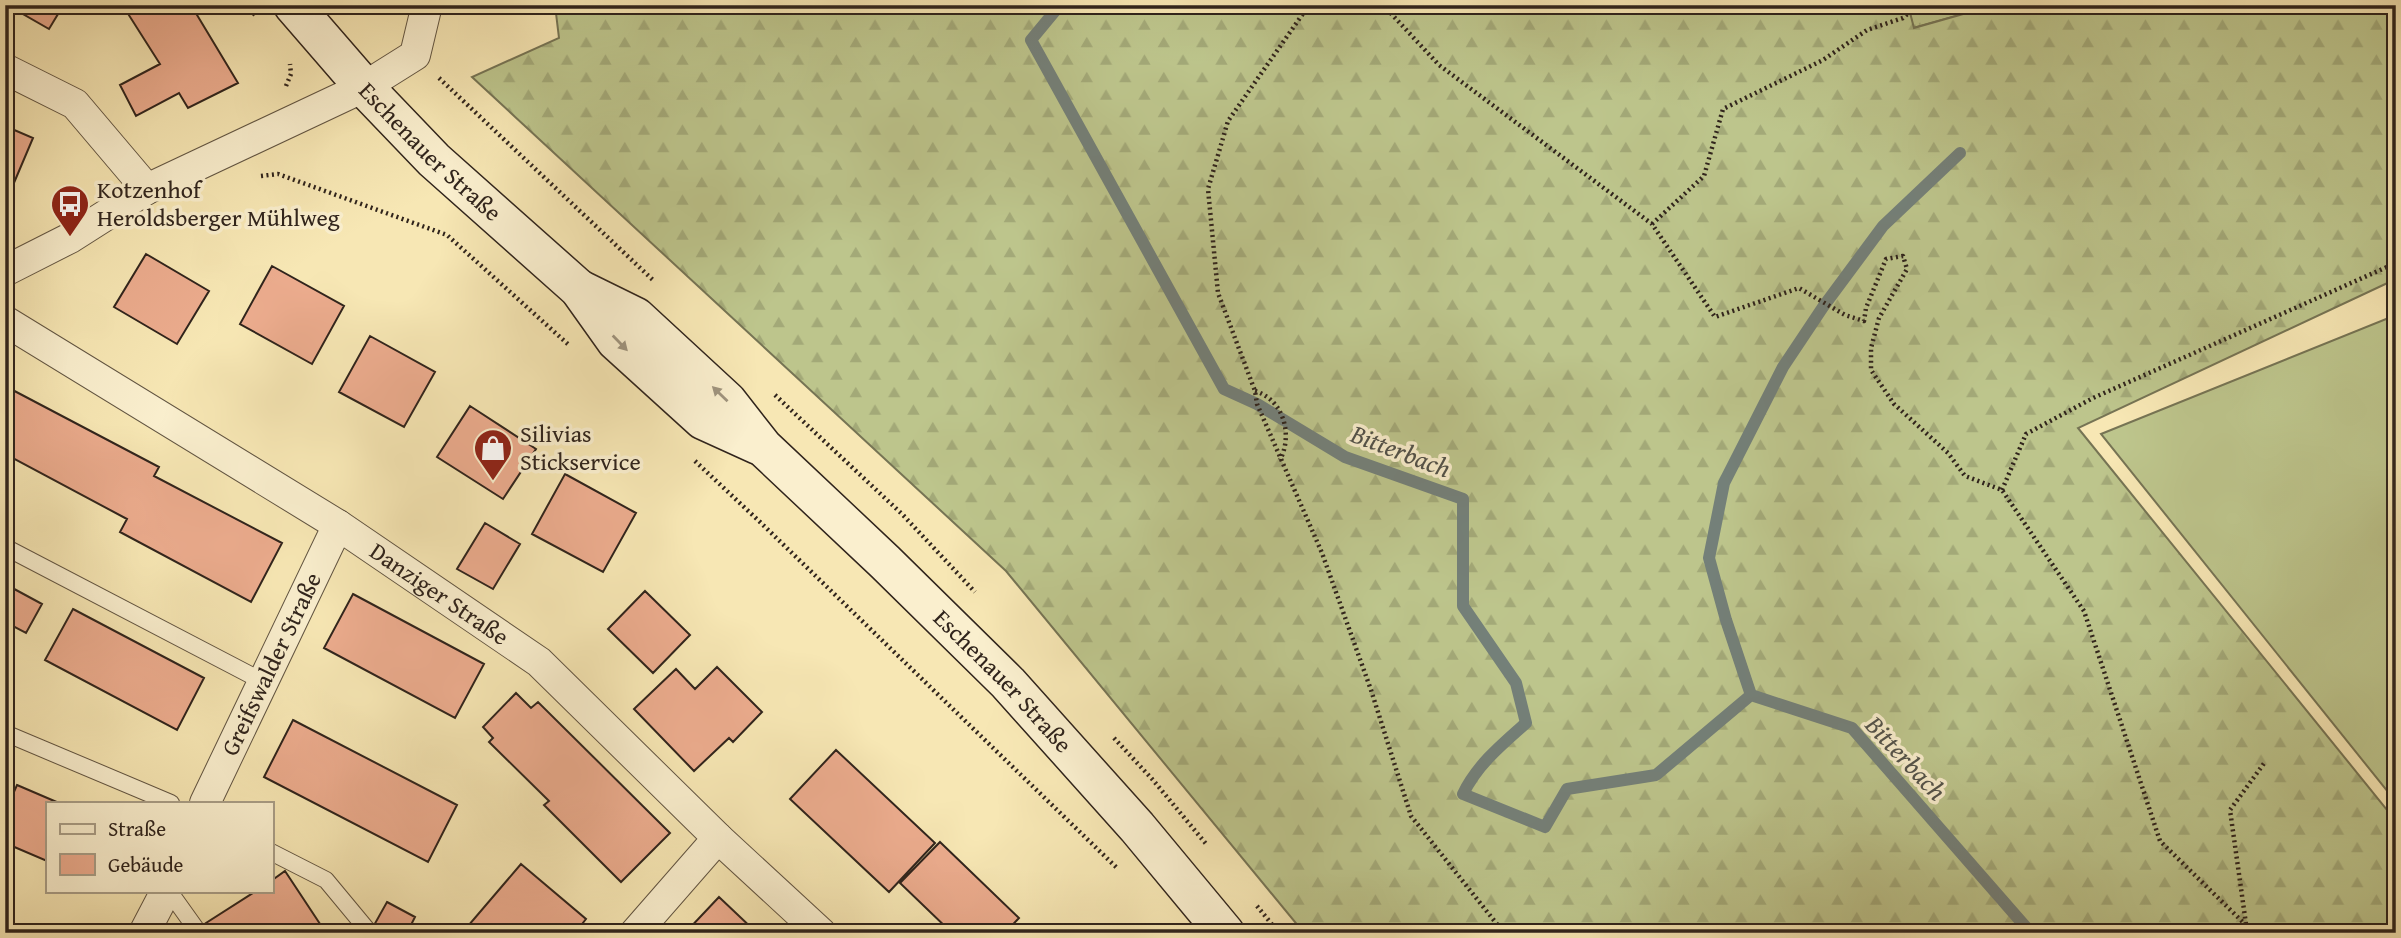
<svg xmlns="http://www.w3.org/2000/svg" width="2401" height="938" viewBox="0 0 2401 938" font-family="'Gentium Book Plus',serif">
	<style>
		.grass { fill: url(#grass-tufts); stroke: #767454; stroke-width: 2 }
		.forest { fill: url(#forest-firs); stroke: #767454; stroke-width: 2 }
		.garden { fill: #bdc58c; stroke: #767454; stroke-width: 2 }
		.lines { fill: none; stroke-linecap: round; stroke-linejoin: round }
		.stream { stroke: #748079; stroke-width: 12 }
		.building { fill: #ecac8e; stroke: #30241c; stroke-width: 2 }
		.service-casing { stroke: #625542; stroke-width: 18 }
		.minor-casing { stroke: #625542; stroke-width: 32 }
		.secondary-casing { stroke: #30241c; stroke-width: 41 }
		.path { stroke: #30241c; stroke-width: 4.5; stroke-dasharray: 2 3.5; stroke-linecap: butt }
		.service { stroke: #faefce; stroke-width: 16 }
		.minor { stroke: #faefce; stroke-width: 30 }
		.secondary { stroke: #faefce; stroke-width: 38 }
		.oneway { fill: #9f947e }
		.labels { text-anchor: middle; stroke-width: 7; stroke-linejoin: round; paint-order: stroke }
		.street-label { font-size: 24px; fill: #30241c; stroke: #faefce }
		.poi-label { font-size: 24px; fill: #30241c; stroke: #faefce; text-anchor: start }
		.water-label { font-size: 26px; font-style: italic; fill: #52524a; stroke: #faefce }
	</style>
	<defs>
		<pattern id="grass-tufts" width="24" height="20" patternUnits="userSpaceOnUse" patternTransform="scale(1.75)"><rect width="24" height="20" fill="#bdc58c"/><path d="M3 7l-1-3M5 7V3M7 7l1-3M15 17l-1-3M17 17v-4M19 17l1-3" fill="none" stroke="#a3a978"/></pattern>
		<pattern id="forest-firs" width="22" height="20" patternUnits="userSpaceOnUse" patternTransform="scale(1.75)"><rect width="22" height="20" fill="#bdc58c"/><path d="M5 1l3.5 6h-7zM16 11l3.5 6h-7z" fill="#a3a978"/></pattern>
	</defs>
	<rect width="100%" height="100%" fill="#f7e7b4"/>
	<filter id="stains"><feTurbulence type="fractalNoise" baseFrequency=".00286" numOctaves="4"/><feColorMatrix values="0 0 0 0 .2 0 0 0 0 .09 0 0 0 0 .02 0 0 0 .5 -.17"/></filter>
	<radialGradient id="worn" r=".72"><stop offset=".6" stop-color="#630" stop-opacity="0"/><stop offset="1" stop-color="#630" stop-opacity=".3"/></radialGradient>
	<path class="grass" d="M1908,5H1995L1913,28Z"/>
	<path class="forest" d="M555,5H1908L1914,28L1995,5H2396V279L2078,428L2396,821V933H1304L1006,571L472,77L559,38Z"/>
	<path class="garden" d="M2396,315V802L2101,434Z"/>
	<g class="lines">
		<path class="stream" d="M1060,5L1031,40L1224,389L1257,404L1345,457L1463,499V606L1516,683L1526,723C1501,745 1477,765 1463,794L1545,827L1567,789L1656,775L1751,695L1852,728L2031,933
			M1751,695L1726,620L1709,558L1724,483L1783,367L1823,307L1883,226L1960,153"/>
	</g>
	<path class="building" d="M27,5H43L58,14L49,29L23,14Z
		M133,5H191L238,83L188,108L179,93L136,116L120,85L160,64L125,9Z
		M5,126L33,138L5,204Z
		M146,254L209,291L177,344L114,307Z
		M272,266L344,306L312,364L240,324Z
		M370,336L435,372L404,427L339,392Z
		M5,386L159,467L154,476L282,543L251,602L120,532L127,519L5,454Z
		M470,406L536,449L503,499L437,457Z
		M565,474L636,513L603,572L532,534Z
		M485,523L520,544L493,589L457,569Z
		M5,584L42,604L26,633L5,622Z
		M645,591L690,635L653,673L608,629Z
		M353,594L484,664L455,718L324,648Z
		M73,609L204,678L177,730L45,660Z
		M717,667L762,712L733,742L729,738L694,771L634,709L676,669L695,689Z
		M516,693L531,708L538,702L670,833L621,882L544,805L549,801L489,742L493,738L483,727Z
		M293,720L457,805L428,862L264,777Z
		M836,750L935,843L889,892L790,799Z
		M17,785L59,803H47V861L5,843V812Z
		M940,842L1019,918L1005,933H952L900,883Z
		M521,864L586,919L575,933H462Z
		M285,871L326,933H213L206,923L256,891H271V881Z
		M719,897L757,933H685Z
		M387,902L415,917L407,933H384L373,927Z"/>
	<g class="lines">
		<defs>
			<path id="service" d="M5,547L262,681
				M5,733L171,803
				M271,852L326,880L370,933
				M169,891L199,933"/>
			<g id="minor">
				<path d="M5,69L75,104L147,189"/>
				<path d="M5,271L70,238L147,189L364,87L415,55L426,9L422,5"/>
				<path id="s1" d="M5,321L338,525L539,662L718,838L821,933"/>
				<path id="s2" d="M205,803L338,525"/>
				<path d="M144,933L166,891"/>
				<path d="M635,933L718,838"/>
			</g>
			<g id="secondary">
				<path id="s3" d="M293,5L364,87L434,160L579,289L616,341L703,420L758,445"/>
				<path id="s4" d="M579,289L636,317L727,401L763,447L885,562L1008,683L1137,827L1225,933"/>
			</g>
		</defs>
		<use href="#service" class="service-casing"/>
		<use href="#minor" class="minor-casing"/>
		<use href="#secondary" class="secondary-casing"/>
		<path class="path" d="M247,5L255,15
			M1309,5L1228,121L1208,189L1218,293L1255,391L1257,404L1322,553L1371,690L1411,816L1504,933
			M1383,5L1439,65L1652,224L1715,317L1799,288L1845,315L1864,321L1866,308L1886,259L1903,256L1907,269L1879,318L1871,348V370L1894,404L1948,453L1965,476L2002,490L2084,611L2160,841L2254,933
			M439,78L654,281
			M286,86L291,74L290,64
			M261,176L278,174L447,235L570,346
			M1652,224L1704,176L1723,109L1823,60L1867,30L1903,18L1917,5
			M1255,391C1284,400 1293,435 1280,460
			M775,395L903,515L975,592
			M695,461L760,522L1117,868
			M2002,490L2026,434L2093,398L2396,263
			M1114,738L1153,780L1207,845
			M1257,906L1279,933
			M2246,924L2230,810L2265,762"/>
		<use href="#service" class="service"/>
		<use href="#minor" class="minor"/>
		<use href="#secondary" class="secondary"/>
	</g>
	<defs><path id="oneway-solid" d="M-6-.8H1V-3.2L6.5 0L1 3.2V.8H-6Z" transform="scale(1.75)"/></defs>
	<g class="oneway">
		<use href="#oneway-solid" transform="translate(620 343) rotate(46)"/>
		<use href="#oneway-solid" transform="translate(720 394) rotate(-136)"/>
	</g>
	<defs>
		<symbol id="bus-pin" viewBox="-11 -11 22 30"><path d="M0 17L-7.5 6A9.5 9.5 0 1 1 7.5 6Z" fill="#8f2418" stroke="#faefce"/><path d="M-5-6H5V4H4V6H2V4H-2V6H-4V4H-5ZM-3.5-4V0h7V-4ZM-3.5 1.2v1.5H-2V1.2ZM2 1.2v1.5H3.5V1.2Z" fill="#fff"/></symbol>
		<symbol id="shop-pin" viewBox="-11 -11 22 30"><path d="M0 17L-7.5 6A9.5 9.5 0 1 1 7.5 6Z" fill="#8f2418" stroke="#faefce"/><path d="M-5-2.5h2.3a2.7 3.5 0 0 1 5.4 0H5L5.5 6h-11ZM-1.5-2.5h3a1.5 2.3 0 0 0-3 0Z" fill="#fff"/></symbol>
	</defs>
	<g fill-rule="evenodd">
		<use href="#bus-pin" x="48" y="182" width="44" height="60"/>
		<use href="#shop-pin" x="471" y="426" width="44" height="60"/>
	</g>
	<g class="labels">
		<g class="street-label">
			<text dy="8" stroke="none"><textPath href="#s3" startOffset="201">Eschenauer Straße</textPath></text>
			<text dy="8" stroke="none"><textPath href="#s1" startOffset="513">Danziger Straße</textPath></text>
			<text dy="8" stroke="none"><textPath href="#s2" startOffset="154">Greifswalder Straße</textPath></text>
			<text dy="8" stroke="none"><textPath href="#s4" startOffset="581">Eschenauer Straße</textPath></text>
		</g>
		<g class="poi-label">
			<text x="97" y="198">Kotzenhof<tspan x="97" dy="28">Heroldsberger Mühlweg</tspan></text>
			<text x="520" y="442">Silivias<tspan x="520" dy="28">Stickservice</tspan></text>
		</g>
		<g class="water-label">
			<text transform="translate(1401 451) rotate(21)" y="9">Bitterbach</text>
			<text transform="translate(1906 758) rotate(47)" y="9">Bitterbach</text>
		</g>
	</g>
	<rect width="2401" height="938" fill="none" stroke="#f7e7b4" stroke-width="28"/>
	<rect x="7" y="7" width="2387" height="924" fill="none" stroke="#30241c" stroke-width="3.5"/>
	<rect x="14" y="14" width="2373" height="910" fill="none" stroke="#30241c" stroke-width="2"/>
	<rect x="46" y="802" width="228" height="91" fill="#faefce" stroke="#a99e87" stroke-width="2"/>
	<rect x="60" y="824" width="35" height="10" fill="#faefce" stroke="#a99e87" stroke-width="2"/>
	<text x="108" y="836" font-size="21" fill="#30241c">Straße</text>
	<rect x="60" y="854" width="35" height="21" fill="#ecac8e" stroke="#a99e87" stroke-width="2"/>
	<text x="108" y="872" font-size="21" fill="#30241c">Gebäude</text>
	<rect width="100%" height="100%" filter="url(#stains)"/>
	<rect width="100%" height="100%" fill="url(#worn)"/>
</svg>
